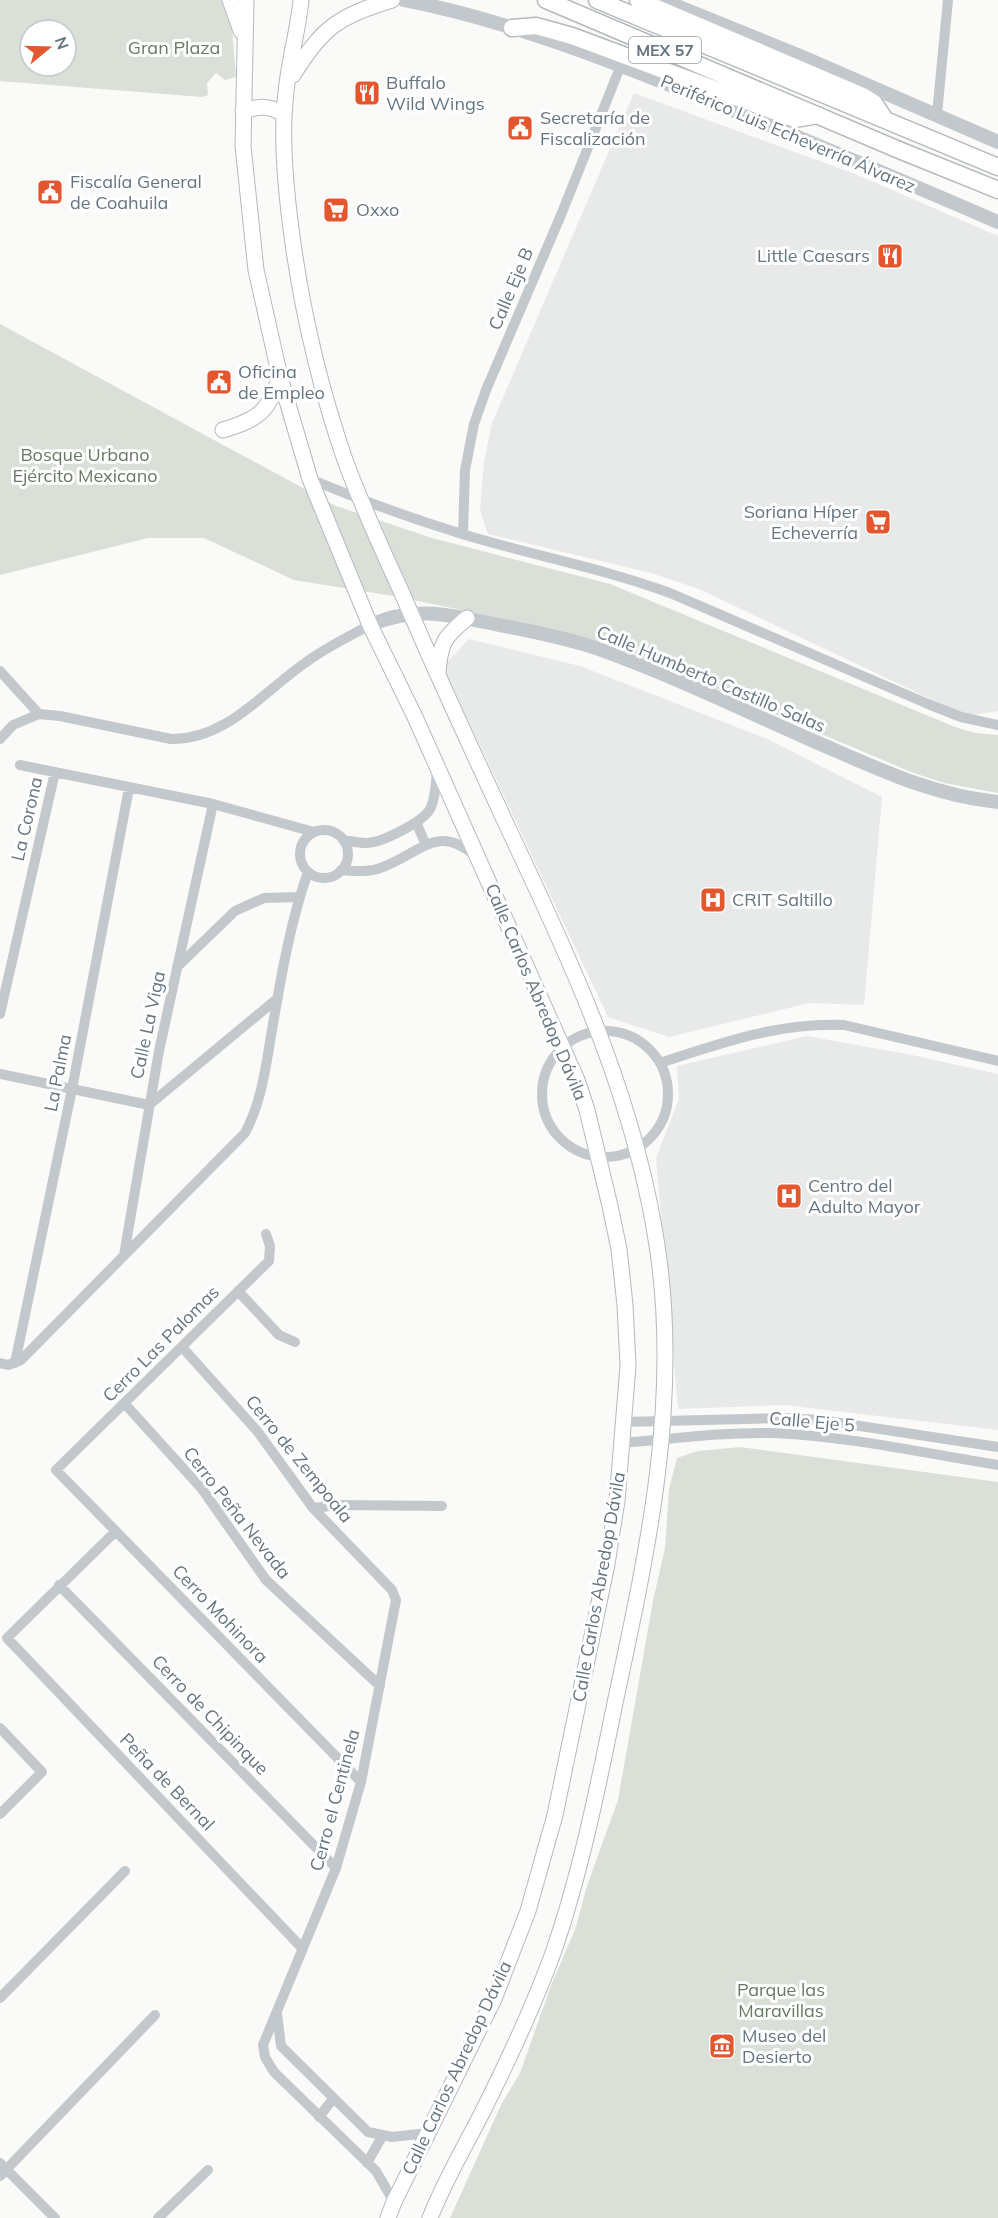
<svg xmlns="http://www.w3.org/2000/svg" width="998" height="2218" viewBox="0 0 998 2218" font-family="Mulish,sans-serif">
	<style>
		.built { fill: #e8e9e9 }
		.green { fill: #dadfd7; fill-rule: evenodd }
		.lines { fill: none; stroke-linecap: round; stroke-linejoin: round }
		.secondary-casing { stroke: #b3babf; stroke-width: 17 }
		.trunk-casing { stroke: #b4b9bd; stroke-width: 19 }
		.minor { stroke: #c3c8cc; stroke-width: 10 }
		.tertiary { stroke: #c3c8cc; stroke-width: 14 }
		.secondary { stroke: #fff; stroke-width: 15 }
		.trunk { stroke: #fff; stroke-width: 16 }
		.labels { text-anchor: middle; stroke-width: 6; stroke-linejoin: round; paint-order: stroke }
		.shield { fill: #fff; stroke: #939fa8; stroke-width: 1.5 }
		.shield-label { font-size: 16px; font-weight: bold; fill: #657683 }
		.park-label { font-size: 18px; fill: #687a64; stroke: #fff }
		.poi-label { font-size: 18px; fill: #657683; stroke: #fff; text-anchor: start }
		.street-label { font-size: 18px; fill: #657683; stroke: #fff }
	</style>
	<rect width="100%" height="100%" fill="#fafaf8"/>
	<path class="built" d="M634,93L855,174L998,236V711L966,716L699,589L651,573L488,534L480,510L484,462L492,423Z
		M469,639L580,666L767,739L882,797L864,1005L809,1003L669,1037L608,1017L443,667Z
		M807,1036L912,1055L998,1074V1430L784,1405L678,1409L656,1158L679,1099L677,1066Z"/>
	<path class="green" d="M0,0H224L232,29L236,77L225,80L216,73L207,83L208,95L202,97L0,81ZM30,30H66V66H30Z
		M0,324L336,506L432,538L610,584L955,727L975,733L998,735V793L944,783L911,772L610,644L532,625L399,597L294,580L204,538H148L0,575Z
		M740,1447L998,1482V2218H450L501,2105L520,2073L552,1983L575,1930L587,1886L618,1800L653,1601L665,1548L669,1489L677,1458L698,1451Z"/>
	<g class="lines">
		<defs>
			<path id="secondary" d="M230,0L241,31
				M246,0L243,146L256,270L280,377L310,479L370,625L415,717L577,1080L587,1110L610,1206L619,1249L625,1305L628,1366L617,1501L607,1564L555,1815L528,1911L494,1999L394,2202L388,2218
				M301,0C298,31 289,61 286,92C281,134 285,179 290,221C300,302 318,382 345,460C362,507 384,553 405,600C440,682 478,763 516,845C578,976 637,1106 658,1252C680,1406 647,1553 615,1703C598,1787 581,1872 553,1953C533,2008 508,2061 482,2113C464,2148 444,2182 430,2218
				M293,75C322,28 338,16 392,0
				M243,111C259,106 271,105 284,115
				M223,430C259,419 268,412 280,377
				M438,673C440,643 444,637 467,618"/>
			<path id="trunk" d="M546,0L899,150L998,190
				M597,0L998,167
				M638,0L863,96L874,103L884,118
				M512,28L536,26L572,36L795,119L818,115"/>
		</defs>
		<use href="#secondary" class="secondary-casing"/>
		<use href="#trunk" class="trunk-casing"/>
		<path class="minor" d="M937,114L948,0
			M310,479C360,500 410,518 462,534C531,555 602,568 670,593L928,704L961,717L998,725
			M463,534L465,470L474,424L486,390L561,215L621,65
			M0,671L39,714
			M0,739L13,725L39,714L60,716L171,739C226,740 263,692 305,663C325,648 348,637 370,625
			M20,765L213,804L314,832
			M416,822L426,845
			M300 854a24 24 0 1 1 48 0a24 24 0 1 1-48 0Z
			M343,840C350,841 359,843 366,843C381,843 426,821 431,807C436,796 436,781 437,769
			M341,870C356,871 369,873 383,867C420,853 438,823 475,856
			M177,967L235,911L264,898L300,897
			M0,1014L55,772
			M542 1094a63 63 0 1 1 126 0a63 63 0 1 1-126 0Z
			M660,1063C721,1043 779,1022 844,1025L998,1061
			M0,1074L149,1105L278,998
			M266,1234L270,1246L269,1261L56,1470L361,1782
			M124,1255L159,1051L213,804
			M238,1291L279,1335L295,1342
			M182,1347L258,1432L313,1508L392,1590L396,1600L361,1782L336,1868L263,2045L265,2057L274,2072L376,2171L394,2202
			M0,1363L8,1365L21,1360L245,1133C262,1101 266,1065 272,1030C281,977 290,923 308,872
			M15,1363L72,1089L129,788
			M125,1404L202,1489L266,1580L380,1686
			M624,1422L784,1418L821,1420L998,1447
			M622,1443C672,1439 722,1432 772,1433C848,1436 923,1453 998,1465
			M313,1508L338,1505L442,1506
			M116,1531L7,1638L302,1948
			M59,1585L336,1868
			M0,1728L42,1772L0,1814
			M0,1998L125,1871
			M277,2014L281,2046L368,2132L392,2137L428,2133
			M319,2117L333,2099
			M0,2163L55,2218
			M367,2163L383,2135
			M0,2176L155,2015
			M158,2218L208,2170"/>
		<path class="tertiary" d="M404,0C505,20 602,57 697,96C798,136 898,179 998,222
			M662,0L800,56L998,142
			M370,625C417,605 450,615 499,625C531,631 564,638 596,648C669,674 739,708 809,739C870,765 931,796 998,802"/>
		<use href="#secondary" class="secondary"/>
		<use href="#trunk" class="trunk"/>
	</g>
	<defs>
		<symbol id="restaurant-square" viewBox="-11 -11 22 22"><rect x="-9" y="-9" width="18" height="18" rx="4" fill="#e4572e" stroke="#fff"/><path d="M-5-6h1v4h1v-4h1v4h1v-4h1v5L-1.5 .5V6h-2V.5L-5-1ZM5-6V6H3V1.5H1.5Q1.5-4 5-6Z" fill="#fff"/></symbol>
		<symbol id="civic-square" viewBox="-11 -11 22 22"><rect x="-9" y="-9" width="18" height="18" rx="4" fill="#e4572e" stroke="#fff"/><path d="M-.6-6.5H3V-4.5H.6V-3L4-1V1h2V6H-6V1h2V-1L-.6-3ZM-1.2 2.5V6h2.4V2.5Z" fill="#fff"/></symbol>
		<symbol id="supermarket-square" viewBox="-11 -11 22 22"><rect x="-9" y="-9" width="18" height="18" rx="4" fill="#e4572e" stroke="#fff"/><path d="M-6-5.5h2.5l.6 2H6L4.5 2H-2.5L-4.4-4H-6ZM-1.5 3.2a1.3 1.3 0 1 0 .1 0ZM3 3.2a1.3 1.3 0 1 0 .1 0Z" fill="#fff"/></symbol>
		<symbol id="hospital-square" viewBox="-11 -11 22 22"><rect x="-9" y="-9" width="18" height="18" rx="4" fill="#e4572e" stroke="#fff"/><path d="M-5-5h3v3.5h4V-5h3V5h-3V1.5h-4V5h-3Z" fill="#fff"/></symbol>
		<symbol id="museum-square" viewBox="-11 -11 22 22"><rect x="-9" y="-9" width="18" height="18" rx="4" fill="#e4572e" stroke="#fff"/><path d="M0-6L6-3V-2H-6V-3ZM-5-1h2V3h-2ZM-1-1h2V3h-2ZM3-1h2V3H3ZM-6 4H6V6H-6Z" fill="#fff"/></symbol>
	</defs>
	<g fill-rule="evenodd">
		<use href="#restaurant-square" x="352" y="78" width="30" height="30"/>
		<use href="#civic-square" x="505" y="113" width="30" height="30"/>
		<use href="#civic-square" x="35" y="177" width="30" height="30"/>
		<use href="#supermarket-square" x="321" y="195" width="30" height="30"/>
		<use href="#restaurant-square" x="875" y="241" width="30" height="30"/>
		<use href="#civic-square" x="204" y="367" width="30" height="30"/>
		<use href="#supermarket-square" x="863" y="507" width="30" height="30"/>
		<use href="#hospital-square" x="698" y="885" width="30" height="30"/>
		<use href="#hospital-square" x="774" y="1181" width="30" height="30"/>
		<use href="#museum-square" x="707" y="2031" width="30" height="30"/>
	</g>
	<g class="labels">
		<rect class="shield" x="629" y="37" width="72" height="26" rx="4.5"/>
		<g class="shield-label">
			<text x="665" y="56">MEX 57</text>
		</g>
		<g class="park-label">
			<text x="174" y="54">Gran Plaza</text>
			<text x="85" y="461">Bosque Urbano<tspan x="85" dy="21">Ejército Mexicano</tspan></text>
			<text x="781" y="1996">Parque las<tspan x="781" dy="21">Maravillas</tspan></text>
		</g>
		<g class="poi-label">
			<text x="386" y="89">Buffalo<tspan x="386" dy="21">Wild Wings</tspan></text>
			<text x="540" y="124">Secretaría de<tspan x="540" dy="21">Fiscalización</tspan></text>
			<text x="70" y="188">Fiscalía General<tspan x="70" dy="21">de Coahuila</tspan></text>
			<text x="356" y="216">Oxxo</text>
			<text x="870" y="262" text-anchor="end">Little Caesars</text>
			<text x="238" y="378">Oficina<tspan x="238" dy="21">de Empleo</tspan></text>
			<text x="858" y="518" text-anchor="end">Soriana Híper<tspan x="858" dy="21">Echeverría</tspan></text>
			<text x="732" y="906">CRIT Saltillo</text>
			<text x="808" y="1192">Centro del<tspan x="808" dy="21">Adulto Mayor</tspan></text>
			<text x="742" y="2042">Museo del<tspan x="742" dy="21">Desierto</tspan></text>
		</g>
		<g class="street-label">
			<text transform="translate(788 134) rotate(23)" y="6">Periférico Luis Echeverría Álvarez</text>
			<text transform="translate(511 289) rotate(-67)" y="6">Calle Eje B</text>
			<text transform="translate(711 679) rotate(23)" y="6">Calle Humberto Castillo Salas</text>
			<text transform="translate(27 819) rotate(-77)" y="6">La Corona</text>
			<text transform="translate(536 992) rotate(67)" y="6">Calle Carlos Abredop Dávila</text>
			<text transform="translate(148 1025) rotate(-78)" y="6">Calle La Viga</text>
			<text transform="translate(58 1073) rotate(-79)" y="6">La Palma</text>
			<text transform="translate(161 1344) rotate(-45)" y="6">Cerro Las Palomas</text>
			<text transform="translate(812 1422) rotate(5)" y="6">Calle Eje 5</text>
			<text transform="translate(299 1459) rotate(51)" y="6">Cerro de Zempoala</text>
			<text transform="translate(237 1513) rotate(52)" y="6">Cerro Peña Nevada</text>
			<text transform="translate(599 1587) rotate(-80)" y="6">Calle Carlos Abredop Dávila</text>
			<text transform="translate(220 1614) rotate(46)" y="6">Cerro Mohinora</text>
			<text transform="translate(210 1715) rotate(46)" y="6">Cerro de Chipinque</text>
			<text transform="translate(167 1782) rotate(46)" y="6">Peña de Bernal</text>
			<text transform="translate(335 1800) rotate(-75)" y="6">Cerro el Centinela</text>
			<text transform="translate(457 2068) rotate(-65)" y="6">Calle Carlos Abredop Dávila</text>
		</g>
	</g>
	<g transform="translate(48 48) rotate(71)"><circle r="28" fill="#ffffff" stroke="#c1c8cd" stroke-width="1.5"/>
	<path d="M0-4.5L10 22L0 15L-10 22Z" fill="#e4572e"/>
	<text y="-9" font-size="16" font-weight="bold" text-anchor="middle" fill="#657683">N</text>
	</g>
</svg>
